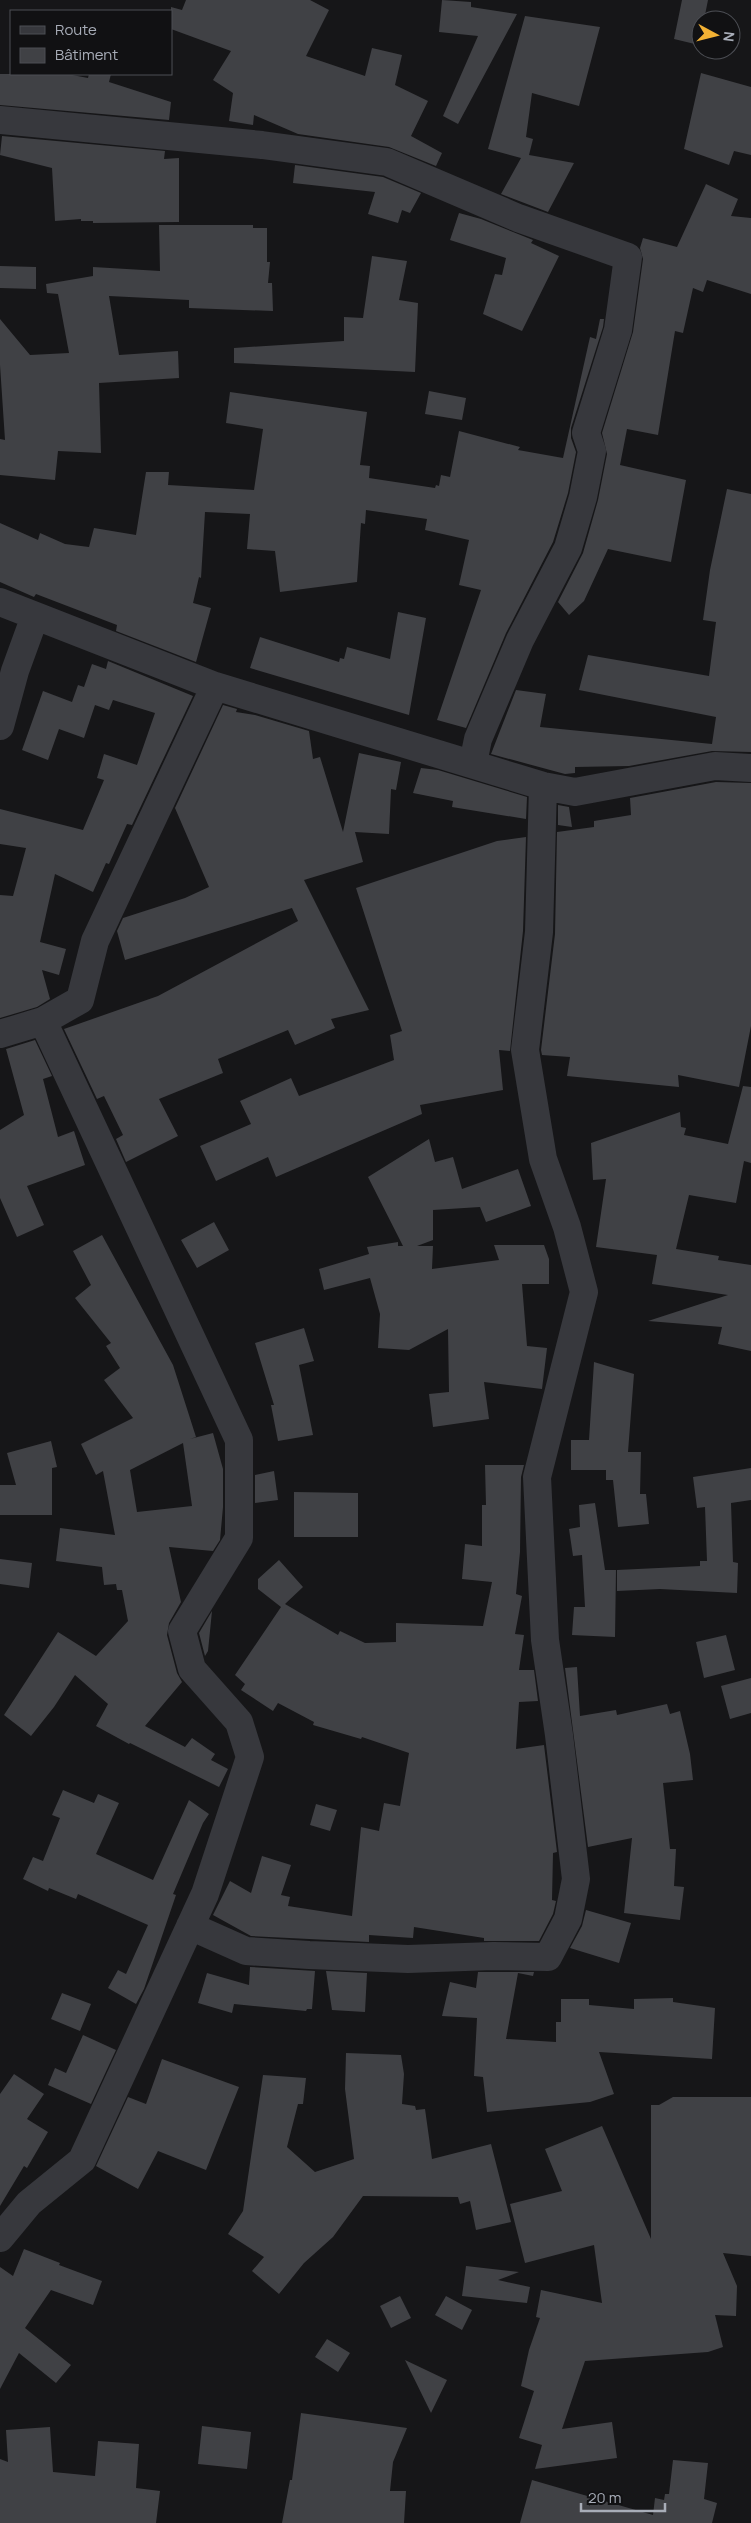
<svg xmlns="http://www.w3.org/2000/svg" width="751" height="2523" viewBox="0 0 751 2523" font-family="Manrope,sans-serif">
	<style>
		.building { fill: #404145; fill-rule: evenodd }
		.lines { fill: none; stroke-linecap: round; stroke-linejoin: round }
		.minor { stroke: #37383d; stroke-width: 28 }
	</style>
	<rect width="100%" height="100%" fill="#161618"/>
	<path class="building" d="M186,0H310L329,10L306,56L365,76L372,48L402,55L395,85L428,101L411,136L442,153L436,166L389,147L298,134L254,115L253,125L229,121L233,93L213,80L231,51L171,29V7L182,10Z
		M442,0L471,2V7L517,14L458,124L443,116L478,36L439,32Z
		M682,0H708L704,20H701L699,45L674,39Z
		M525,16L600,27L579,106L532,93L526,137L533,139L529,155L574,163L548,212L501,194L521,158L488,149Z
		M701,73L751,87V155L734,151L729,165L684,149Z
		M0,74H67L88,78L89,74H111L109,82L171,102L169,120L0,105Z
		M2,136L165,151L164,159L179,158V222L93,223V221H81V219L55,221L52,168L0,155Z
		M295,165L383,177L421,193L410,213L402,210L398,223L368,214L375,192L293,183Z
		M706,184L738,199L731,216L751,218V294L707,280L703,292L693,288L683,333L675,331L658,435L627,429L620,465L686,480L671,562L608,549L584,601L569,615L558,602L583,553L598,500L607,454L602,433L633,332L643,259L640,248L643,238L677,247Z
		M459,213L481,219L533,240L531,243L559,256L522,331L483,314L495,274L502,275L506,258L450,240Z
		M159,225H253V228H267V262H270L268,283H272L273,311L189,308V300L109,296L119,355L178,351L179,378L99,383L101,453L58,451L55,480L0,475V439L5,440L0,365V319L30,355L69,353L58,294L47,293L46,284L93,276V267L160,271Z
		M372,256L407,261L399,300L418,303L415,372L234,363V348L344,341V317L363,318Z
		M0,266L36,267V289L0,288Z
		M600,319H604L603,327L571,428V438L576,452L568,493L553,542L506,633L466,728L437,720L481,590L459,585L469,540L425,530L427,519L366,510L365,524L361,523L357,582L280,592L275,551L247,549L250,514L205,512L201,578L199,577L193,603L211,608L196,662L116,631L117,625L36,594L34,597L0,582V523L38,540L40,533L65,544L89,547L94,528L136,535L146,472H169L168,485L254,490L263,429L226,423L230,392L367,412L360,465L370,466L369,478L435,488L436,485L439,486L441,475L450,477L459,431L520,447L518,450L563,458L590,337L596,339Z
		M429,391L466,398L462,420L425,414Z
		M727,489L751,494V752L712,751L629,766L575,767V773L565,774L491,754L516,690L546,694L540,727L712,744L716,717L579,690L588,655L709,676L716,622L703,620L710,570Z
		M398,612L426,618L409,715L250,668L260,637L339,662L340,658L344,659L347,647L390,659Z
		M108,661L193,696L132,825L127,824L109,864L106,863L93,892L55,874L40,942L66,949L59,975L42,970L50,999L37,1007L0,1018V895L13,896L26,848L0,844V809L83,830L104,780L97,778L104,754L137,765L155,713L113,700L109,710L95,705L84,738L59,729L48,760L22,750L43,691L72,702L78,685L84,687L92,664L106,669Z
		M223,705L237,709L236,712L255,715L309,731L313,759L320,757L343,832L359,753L401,762L396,790L391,789L389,834L355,832L363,862L304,880L369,1010L331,1019L335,1028L295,1045L288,1030L218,1059L223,1073L159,1099L178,1136L126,1162L116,1139L123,1135L104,1096L97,1099L64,1029L158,996L298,921L292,908L125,960L117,931L123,918L185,898L209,887L175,808Z
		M421,768L438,770L527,797L526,819L452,807L453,801L413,793Z
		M716,782L751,783V1026L739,1087L678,1075L679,1087L567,1076L570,1057L542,1055L541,1050L555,934L557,832L594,827V821L631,815L630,798Z
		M558,805L569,807L572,827L558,825Z
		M526,837L523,931L510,1051L499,1050L503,1090L420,1105L422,1114L276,1177L268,1157L216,1181L200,1146L251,1124L240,1101L291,1078L299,1096L394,1060L390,1035L402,1031L356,888L497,841Z
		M35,1040L52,1076L43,1079L58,1137L74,1131L85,1165L27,1186L44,1225L17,1237L0,1198V1130L24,1115L6,1049Z
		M743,1086L751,1087V1163L744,1161L736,1203L689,1195L676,1249L719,1256L718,1260L751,1265V1351L718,1344L722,1327L648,1321L728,1295L652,1284L657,1255L596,1247L606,1179L593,1180L591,1143L680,1112L681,1127L686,1128L684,1135L728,1144Z
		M429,1139L435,1162L453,1157L462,1189L518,1169L531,1206L486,1222L480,1207L433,1210V1240L417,1246H433L432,1269L499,1260L494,1245H544L549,1259V1284H522L527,1346L547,1348L542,1389L484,1382L489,1419L433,1427L429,1394L449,1392L448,1329L409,1350L378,1348L380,1314L370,1278L324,1290L319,1269L369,1254L367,1247L398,1242V1246H403L368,1177Z
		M214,1222L229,1250L197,1268L181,1240Z
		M102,1235L173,1365L196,1437L190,1439L213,1433L223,1469V1507L220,1540L213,1551L169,1547L181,1602L169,1623L167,1635L177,1673L182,1682L145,1726L185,1747L192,1738L215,1754L211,1760L228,1769L219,1787L130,1743L129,1744L96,1726L108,1704L75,1675L54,1707L31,1736L4,1715L58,1632L96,1656L128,1621L122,1590H117L116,1584L104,1585L102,1567L56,1561L60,1528L115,1535L103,1471L96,1475L81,1444L133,1418L104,1380L120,1368L106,1346L111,1343L75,1298L91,1285L73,1251ZM183,1443L192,1506L137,1512L130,1470Z
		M304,1328L314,1361L299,1365L313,1435L278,1441L271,1405H274L255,1343Z
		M594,1362L634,1374L628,1452H641L640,1494H646L649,1524L618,1527L613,1480H606V1470H571V1440H589Z
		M51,1441L57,1467L52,1468V1515H0V1485H16L7,1453Z
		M485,1465H524L521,1477L520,1552L516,1594L522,1596L515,1634L524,1635L519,1670H534L538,1701L519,1702L516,1749L544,1745L557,1852L553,1853L552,1900L556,1901L553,1914L539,1941H484V1938L414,1927L413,1938L369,1935V1942L251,1936L213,1915L230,1881L251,1893L262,1856L291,1865L281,1895L290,1897L288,1906L352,1916L361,1827L379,1831L384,1803L400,1806L409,1753L362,1737L361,1739L313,1725L314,1722L278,1703L273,1711L241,1690L245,1684L235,1675L281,1607L258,1589V1579L279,1560L303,1587L285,1604L338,1635L340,1631L365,1643L396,1642V1623L483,1626L492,1582L462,1579L465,1544L482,1546V1505H486Z
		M751,1468V1500L731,1503L733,1562L738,1563L737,1593L660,1589L617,1591V1570L700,1566V1561H707L705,1507L697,1508L693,1477Z
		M274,1471L278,1500L255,1503V1475Z
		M294,1492L358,1493V1537H294Z
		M595,1503L605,1570H616L615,1637L572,1635L574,1607H585L582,1555L573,1556L569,1529L580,1527L579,1505Z
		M0,1559L32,1563L29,1588L0,1584Z
		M212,1611L208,1651L205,1656L199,1633Z
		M726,1635L735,1670L704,1678L696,1642Z
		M577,1667L580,1716L616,1710L617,1715L667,1704L670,1714L680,1711L690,1754L693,1780L663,1783L670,1849H676L674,1886L684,1887L680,1920L624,1913L632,1838L588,1847L565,1668Z
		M751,1678V1713L730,1719L721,1686Z
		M63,1790L94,1803L98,1794L119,1803L96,1854L153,1880L189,1800L209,1814L203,1823L173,1894L176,1895L144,1989L136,2004L108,1988L118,1970L126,1974L148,1925L78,1894L76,1899L49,1888L48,1891L23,1879L33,1857L43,1861L60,1818L52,1815Z
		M316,1804L337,1810L330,1831L310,1825Z
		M586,1910L631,1923L619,1963L570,1948L582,1926Z
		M250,1967L315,1971L312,2009H307L306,2011L234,2004L232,2013L198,2003L207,1973L249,1985Z
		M326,1971L367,1973L365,2012L332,2010Z
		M478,1972H534L533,1976L518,1973L506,2039L556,2042V2022H561V1999H589V2005L634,2009V1999L673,1998V2002L715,2008L712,2059L599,2052L614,2094L590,2102L487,2112L483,2077L474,2076L477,2018L442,2016L450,1982L476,1988Z
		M62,1993L91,2004L80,2031L51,2019Z
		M83,2035L116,2050L91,2104L48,2085L55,2068L66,2073Z
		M346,2053L401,2055L404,2074L402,2104L415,2106L416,2110L425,2109L432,2159L491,2144L511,2222L476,2230L470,2201L460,2204L458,2197L363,2196L333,2237L304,2263L279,2294L252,2271L264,2257L228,2234L243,2211L263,2075L306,2078L303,2104H298L287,2147L315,2172L354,2159L345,2089Z
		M162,2059L239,2087L206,2170L158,2151L138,2189L96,2166L128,2097L146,2104Z
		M14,2074L44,2094L27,2119L48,2132L27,2168L24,2166L0,2206V2094Z
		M673,2097H751V2256L723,2253L737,2286L736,2316L715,2315L723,2347L708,2352L585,2361L562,2429L612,2422L617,2458L535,2469L542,2445L519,2438L534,2391L521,2386L529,2350L540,2318L536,2317L541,2290L602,2303L594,2245L525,2263L510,2204L562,2191L545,2149L602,2126L651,2239V2105H659Z
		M24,2249L60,2263L59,2265L102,2281L93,2305L51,2290L25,2328L71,2365L56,2383L19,2353L0,2389V2267L13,2276Z
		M466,2266L519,2272L498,2280L530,2287L527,2303L462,2296Z
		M400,2296L411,2318L391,2328L380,2306Z
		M446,2296L472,2310L462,2330L435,2315Z
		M327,2339L350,2353L338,2372L315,2357Z
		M405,2360L447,2380L431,2413Z
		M301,2413L407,2428L393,2462L390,2491H406L404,2523H282L290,2480H292Z
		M202,2426L251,2432L247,2469L198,2464Z
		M50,2427L53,2472L95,2476L98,2441L139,2444L136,2488L160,2491L156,2523H0V2459L8,2462L6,2430Z
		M673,2460L708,2463L704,2499L717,2503L712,2523H520L532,2480L653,2515L655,2498L664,2500L665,2494H669Z"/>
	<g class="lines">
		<path class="minor" d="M0,120L262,145L387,162L518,218L628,257L618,330L586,433L592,451L583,497L568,548L520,640L478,739L473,763
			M0,602L215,686L543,786L575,792L715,766L751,768
			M0,726L15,671L35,616
			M0,1034L43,1021L80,1000L95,941L215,686
			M190,1926L246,1951L309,1955L408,1959L493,1956L548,1957L568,1919L576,1879L559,1735L545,1640L537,1477L584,1292L567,1227L543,1159L525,1050L539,932L543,786
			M0,2238L29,2203L82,2160L205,1894L250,1757L239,1722L192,1669L182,1631L239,1538V1440L43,1021"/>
	</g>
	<rect x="10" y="10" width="162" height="65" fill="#111113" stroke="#4d4f55"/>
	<rect x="20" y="26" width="25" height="8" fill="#37383d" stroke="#4d4f55"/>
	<text x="55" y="35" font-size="15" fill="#a8adb8">Route</text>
	<rect x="20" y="48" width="25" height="15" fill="#404145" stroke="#4d4f55"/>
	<text x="55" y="60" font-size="15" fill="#a8adb8">Bâtiment</text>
	<g transform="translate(716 35) rotate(97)"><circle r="24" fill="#111113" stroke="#4d4f55"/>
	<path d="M0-4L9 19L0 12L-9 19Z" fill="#f2b134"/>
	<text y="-8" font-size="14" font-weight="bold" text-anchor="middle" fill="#a8adb8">N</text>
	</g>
	<path d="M581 2503v8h84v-8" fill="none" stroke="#a8adb8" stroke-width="2.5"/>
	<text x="588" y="2503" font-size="15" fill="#a8adb8" stroke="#111113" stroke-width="4" paint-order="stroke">20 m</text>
</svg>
